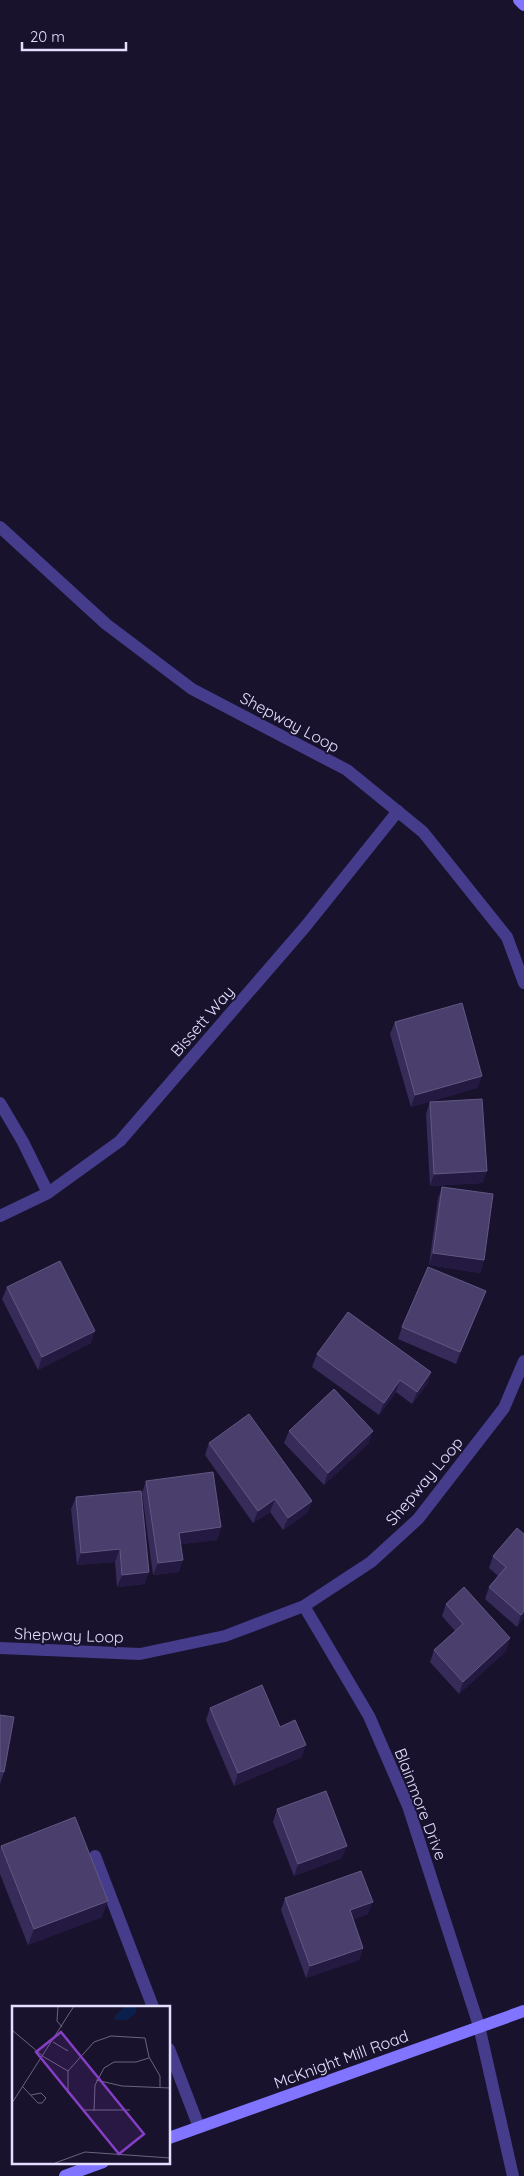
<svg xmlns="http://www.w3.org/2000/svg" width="524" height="2176" viewBox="0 0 524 2176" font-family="Quicksand,sans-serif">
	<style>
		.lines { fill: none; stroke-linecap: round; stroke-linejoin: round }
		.lane { stroke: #453d8b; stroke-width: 12 }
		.street { stroke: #453d8b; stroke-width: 12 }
		.secondary { stroke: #8175ff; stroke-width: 12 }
		.wall { fill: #372b5a }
		.shaded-wall { fill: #231941 }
		.building { fill: #4a3f6c; stroke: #625883 }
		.labels { text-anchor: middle; stroke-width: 4; stroke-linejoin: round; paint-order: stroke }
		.street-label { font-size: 16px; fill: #e4deff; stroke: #18122d }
		.inset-road { fill: none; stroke: #6a6481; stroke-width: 1 }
		.view { fill: #863ec5; fill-opacity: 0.15; stroke: #863ec5; stroke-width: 2.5 }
		.inset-edge { fill: none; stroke: #e4deff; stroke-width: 2.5 }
	</style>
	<rect width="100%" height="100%" fill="#18122d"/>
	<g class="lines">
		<path class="lane" d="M95,1856L153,2007
			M169,2049L199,2127"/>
		<path class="street" d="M0,527L106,624L192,689L347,770L423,832L507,937L524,983
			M0,1103L23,1142L48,1193
			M0,1216L48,1193L120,1141L305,927L398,811
			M304,1606L369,1716L408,1806L479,2026L513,2176
			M0,1648L140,1654L225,1636L304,1606L371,1562L418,1519L504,1408L524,1361"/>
		<path class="secondary" d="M519,0L524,5
			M169,2138L524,2011
			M65,2176L103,2162"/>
	</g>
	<path class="wall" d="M395,1022L482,1076L477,1088L411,1107L390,1034Z
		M430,1102L487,1171L482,1183L430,1186L426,1114Z
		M442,1187L484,1260L480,1273L429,1265L438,1199Z
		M7,1287L91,1343L38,1370L2,1299Z
		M486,1291L456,1364L398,1339L402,1327Z
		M317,1354L431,1372L427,1384L412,1404L396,1392L379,1415L312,1367Z
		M289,1431L369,1443L324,1485L284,1443Z
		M209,1443L312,1501L307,1513L283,1530L270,1512L253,1523L205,1455Z
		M146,1481L221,1527L217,1540L181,1544L179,1572L153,1575L142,1493Z
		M76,1497L149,1572L144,1584L117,1587L115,1562L77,1565L71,1509Z
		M524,1534V1618L517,1627L485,1599L489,1587L498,1576L489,1568L493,1556Z
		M446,1604L510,1638L506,1651L459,1694L430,1662L434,1650L455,1631L442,1616Z
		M210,1708L280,1727L302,1757L234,1786L206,1720Z
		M0,1715L4,1772L0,1784Z
		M277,1809L342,1858L294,1876L273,1822Z
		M1,1846L102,1917L28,1945L0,1874V1849Z
		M285,1898L368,1914L353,1919L363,1948L359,1960L306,1978L281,1910Z"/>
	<path class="shaded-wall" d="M482,1076L477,1088L411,1107L415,1095Z
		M487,1171L482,1183L430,1186L434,1174Z
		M433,1253L484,1260L480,1273L429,1265Z
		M486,1291L481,1304L456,1364L460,1352Z
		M95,1331L91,1343L38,1370L42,1357Z
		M431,1372L427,1384L412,1404L417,1392Z
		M400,1380L396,1392L379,1415L384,1403Z
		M373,1431L369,1443L324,1485L328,1473Z
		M275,1499L270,1512L253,1523L258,1511Z
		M312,1501L307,1513L283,1530L288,1518Z
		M221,1527L217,1540L175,1545L179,1533Z
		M120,1549L115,1562L77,1565L81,1553Z
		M183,1560L179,1572L153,1575L158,1563Z
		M149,1572L144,1584L117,1587L122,1575Z
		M524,1611V1618L517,1627L521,1615Z
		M510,1638L506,1651L459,1694L463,1682Z
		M306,1745L302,1757L234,1786L238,1773Z
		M347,1846L342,1858L294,1876L298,1864Z
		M108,1901L102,1917L28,1945L34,1929Z
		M373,1902L368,1914L346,1922L350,1910Z
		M363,1948L359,1960L306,1978L310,1966Z"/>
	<path class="building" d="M462,1003L482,1076L415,1095L395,1022Z
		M482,1099L487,1171L434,1174L430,1102Z
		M442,1187L493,1194L484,1260L433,1253Z
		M60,1261L95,1331L42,1357L7,1287Z
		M428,1267L486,1291L460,1352L402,1327Z
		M348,1312L431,1372L417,1392L400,1380L384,1403L317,1354Z
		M334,1389L373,1431L328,1473L289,1431Z
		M249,1414L312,1501L288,1518L275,1499L258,1511L209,1443Z
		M213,1472L221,1527L179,1533L183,1560L158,1563L146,1481Z
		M141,1491L149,1572L122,1575L120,1549L81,1553L76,1497Z
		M517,1528L524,1534V1611L521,1615L489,1587L506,1567L493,1556Z
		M464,1587L510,1638L463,1682L434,1650L463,1624L446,1604Z
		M262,1685L280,1727L295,1720L306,1745L238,1773L210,1708Z
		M0,1715L14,1717L4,1772L0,1771Z
		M326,1791L347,1846L298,1864L277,1809Z
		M75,1817L108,1901L34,1929L1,1846Z
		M361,1871L373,1902L350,1910L363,1948L310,1966L285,1898Z"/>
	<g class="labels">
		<g class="street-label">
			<text transform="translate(290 722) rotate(28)" y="6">Shepway Loop</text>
			<text transform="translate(202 1021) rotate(-49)" y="6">Bissett Way</text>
			<text transform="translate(424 1481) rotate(-50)" y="6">Shepway Loop</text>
			<text transform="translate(69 1635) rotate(2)" y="6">Shepway Loop</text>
			<text transform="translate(421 1804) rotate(69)" y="6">Blainmore Drive</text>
			<text transform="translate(341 2059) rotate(-20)" y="6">McKnight Mill Road</text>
		</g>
	</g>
	<g transform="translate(12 2006)">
		<rect width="158" height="158" fill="#18122d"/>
		<path d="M113,0H124V7L115,14H103V10Z" fill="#0b1f4c"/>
		<path class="inset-road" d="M46,0L45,15L50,21M0,24L32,51L56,65M41,36L56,45M84,74L110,80L158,82M11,81L26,97H30L34,92L29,87L19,89M0,97L62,0M118,104H72L56,87V65L82,36L99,30L133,32L137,51L148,70V82M82,105L83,79L92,62L102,56H124L137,52M43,157L73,146L158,152"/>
		<path class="view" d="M49,26L132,128L107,148L24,46Z"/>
		<rect width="158" height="158" class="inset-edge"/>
	</g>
	<path d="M22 42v8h104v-8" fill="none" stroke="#e4deff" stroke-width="2.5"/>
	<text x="30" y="42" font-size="15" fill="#e4deff" stroke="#18122d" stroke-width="4" paint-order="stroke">20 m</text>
</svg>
